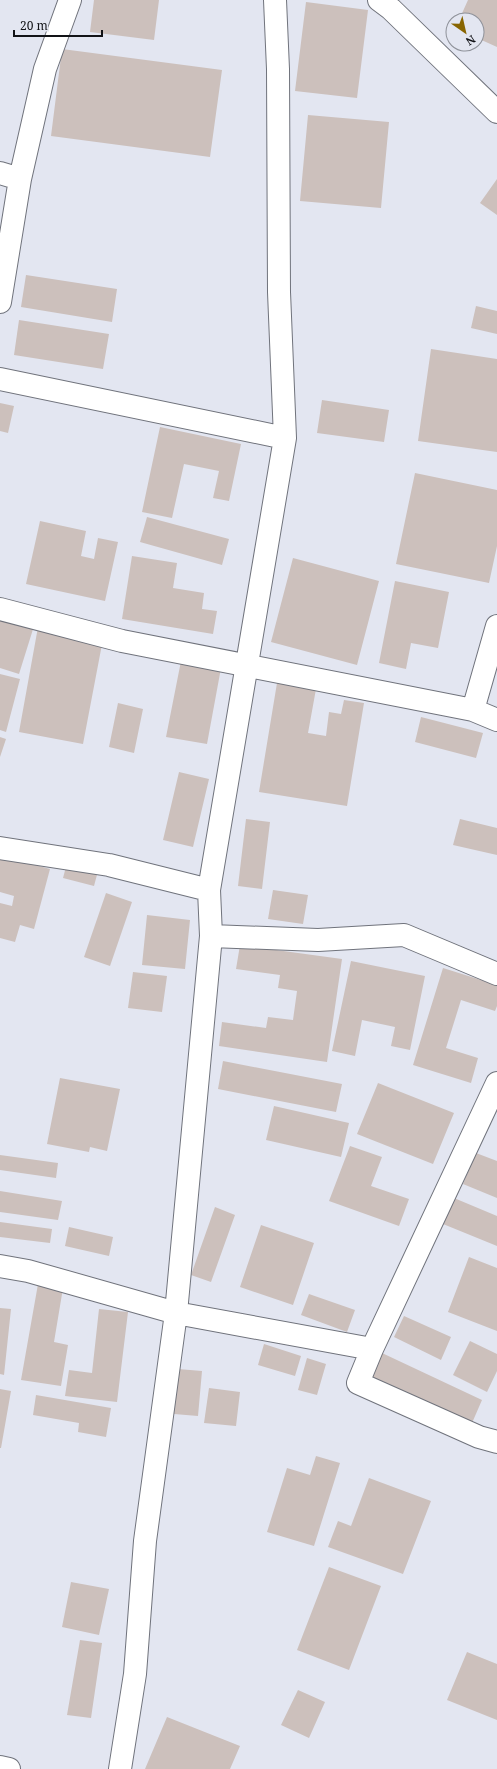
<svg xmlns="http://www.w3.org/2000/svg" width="497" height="1769" viewBox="0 0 497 1769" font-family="'Noto Serif',serif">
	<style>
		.building { fill: #ccc0bc }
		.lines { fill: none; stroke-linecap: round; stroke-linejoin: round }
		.minor-casing { stroke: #70737c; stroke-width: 24 }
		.minor { stroke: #fff; stroke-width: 22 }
	</style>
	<rect width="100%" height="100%" fill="#e3e6f1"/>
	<path class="building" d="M94,0H159L154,40L90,32Z
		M468,0H497V47L477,38V20H459Z
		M306,2L368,10L357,98L295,91Z
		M62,49L222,70L210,157L51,136Z
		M308,115L389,122L381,208L300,201Z
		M497,179V215L480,203Z
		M26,275L117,289L112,322L21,307Z
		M476,306L497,311V334L471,328Z
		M19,320L109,334L103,369L14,355Z
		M431,349L497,359V452L418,441Z
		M322,400L389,410L384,442L317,433Z
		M0,403L14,406L8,433L0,431Z
		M160,427L241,444L229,501L213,498L219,471L184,464L172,518L142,512Z
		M415,473L497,490V546L489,583L396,564Z
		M147,517L229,539L222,565L140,542Z
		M40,521L86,531L81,556L94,559L98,538L118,542L105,601L26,584Z
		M132,556L177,563L173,588L204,593L202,609L217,611L213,634L122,619Z
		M293,558L379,581L357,665L271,642Z
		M395,581L449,592L438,648L411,643L406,669L379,663Z
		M0,615L34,626L19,674L0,668Z
		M38,627L103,639L83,744L19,732Z
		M181,661L221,668L207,744L166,737Z
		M0,674L20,679L6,732L0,730Z
		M277,683L316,689L308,733L326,736L329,712L341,714L344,700L364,703L347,806L259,792Z
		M118,703L143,709L134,753L109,747Z
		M421,717L483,733L476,758L415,742Z
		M0,737L6,739L0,757Z
		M179,772L209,779L193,847L163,840Z
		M246,819L270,822L262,889L238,886Z
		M460,819L497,828V855L453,845Z
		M0,855L50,869L34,929L20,925L15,942L0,938V903L12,906L14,896L0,892Z
		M67,863L98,871L94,886L63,878Z
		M273,890L308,895L303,924L268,919Z
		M106,893L132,902L110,966L84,957Z
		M147,915L190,920L185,969L142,965Z
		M240,945L342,959L327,1062L219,1046L222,1022L266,1028L268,1017L293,1020L297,991L278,988L280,975L236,969Z
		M351,961L425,976L410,1050L391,1046L395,1027L362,1020L355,1056L332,1051Z
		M443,968L497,985V1006L495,1011L461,1000L446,1048L478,1058L471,1083L413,1065Z
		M133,972L167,976L162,1012L128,1008Z
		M223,1061L342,1084L336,1112L218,1089Z
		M60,1078L120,1089L107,1151L90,1147L89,1152L47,1144Z
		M378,1083L454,1113L433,1164L357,1134Z
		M274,1106L349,1123L341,1157L266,1140Z
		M350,1146L382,1157L371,1186L409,1199L399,1226L329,1201Z
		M476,1153L497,1161V1198L463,1184Z
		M0,1155L58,1163L56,1178L0,1170Z
		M0,1191L62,1201L58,1220L0,1212Z
		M454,1198L497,1216V1246L443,1224Z
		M215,1207L235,1215L211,1282L191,1275Z
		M0,1222L52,1229L50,1243L0,1237Z
		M261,1225L314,1243L293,1305L240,1287Z
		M69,1227L113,1237L109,1256L65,1246Z
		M469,1257L497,1268V1331L448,1312Z
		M38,1284L63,1288L54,1342L68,1345L61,1386L21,1380Z
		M309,1294L355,1310L347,1332L301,1315Z
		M0,1308L11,1309L4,1375L0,1374Z
		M99,1309L128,1312L117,1402L65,1396L69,1370L92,1373Z
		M404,1316L451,1337L441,1360L394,1337Z
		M470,1341L497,1354V1371L487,1392L453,1375Z
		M264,1344L301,1356L295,1376L258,1365Z
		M382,1353L482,1400L472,1423L370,1377Z
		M307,1358L326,1364L317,1395L298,1390Z
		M178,1369L202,1371L198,1416L174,1414Z
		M209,1388L240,1392L236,1426L204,1423Z
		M0,1389L11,1391L1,1448H0Z
		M36,1395L111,1408L106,1437L78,1432L79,1423L33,1415Z
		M316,1456L340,1463L314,1546L267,1532L287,1468L310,1475Z
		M369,1478L431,1501L403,1574L328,1547L338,1521L351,1526Z
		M329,1567L381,1586L349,1670L297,1650Z
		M71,1582L109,1589L99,1635L62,1627Z
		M80,1640L102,1643L91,1718L67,1715Z
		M467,1652L497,1664V1720L447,1700Z
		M298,1690L325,1702L309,1738L281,1725Z
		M167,1717L240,1746L230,1769H145Z"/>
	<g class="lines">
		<defs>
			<path id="minor" d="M379,0L391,9L497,112
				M0,173L20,179
				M0,302L20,179L45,69L70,0
				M0,379L285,438
				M0,609L122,641L473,710L497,720
				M473,710L497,626
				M0,848L109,865L209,890
				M211,936L318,940L404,935L497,974
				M497,1083L372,1349L358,1383L479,1437L497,1442
				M0,1266L28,1271L176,1313L372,1349
				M0,1767L9,1769
				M120,1769L135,1674L145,1541L176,1313L211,936L209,890L285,438L279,292L278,69L275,0"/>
		</defs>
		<use href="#minor" class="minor-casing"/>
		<use href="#minor" class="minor"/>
	</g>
	<g transform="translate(465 32) rotate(146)"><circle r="19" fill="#e3e6f1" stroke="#8f929a"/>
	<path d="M0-3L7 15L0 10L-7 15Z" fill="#886501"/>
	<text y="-6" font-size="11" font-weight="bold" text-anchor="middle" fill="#121317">N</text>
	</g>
	<path d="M14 30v6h88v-6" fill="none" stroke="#121317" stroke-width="2"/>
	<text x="20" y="30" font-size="12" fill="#121317" stroke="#e3e6f1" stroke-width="3" paint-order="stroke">20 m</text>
</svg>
